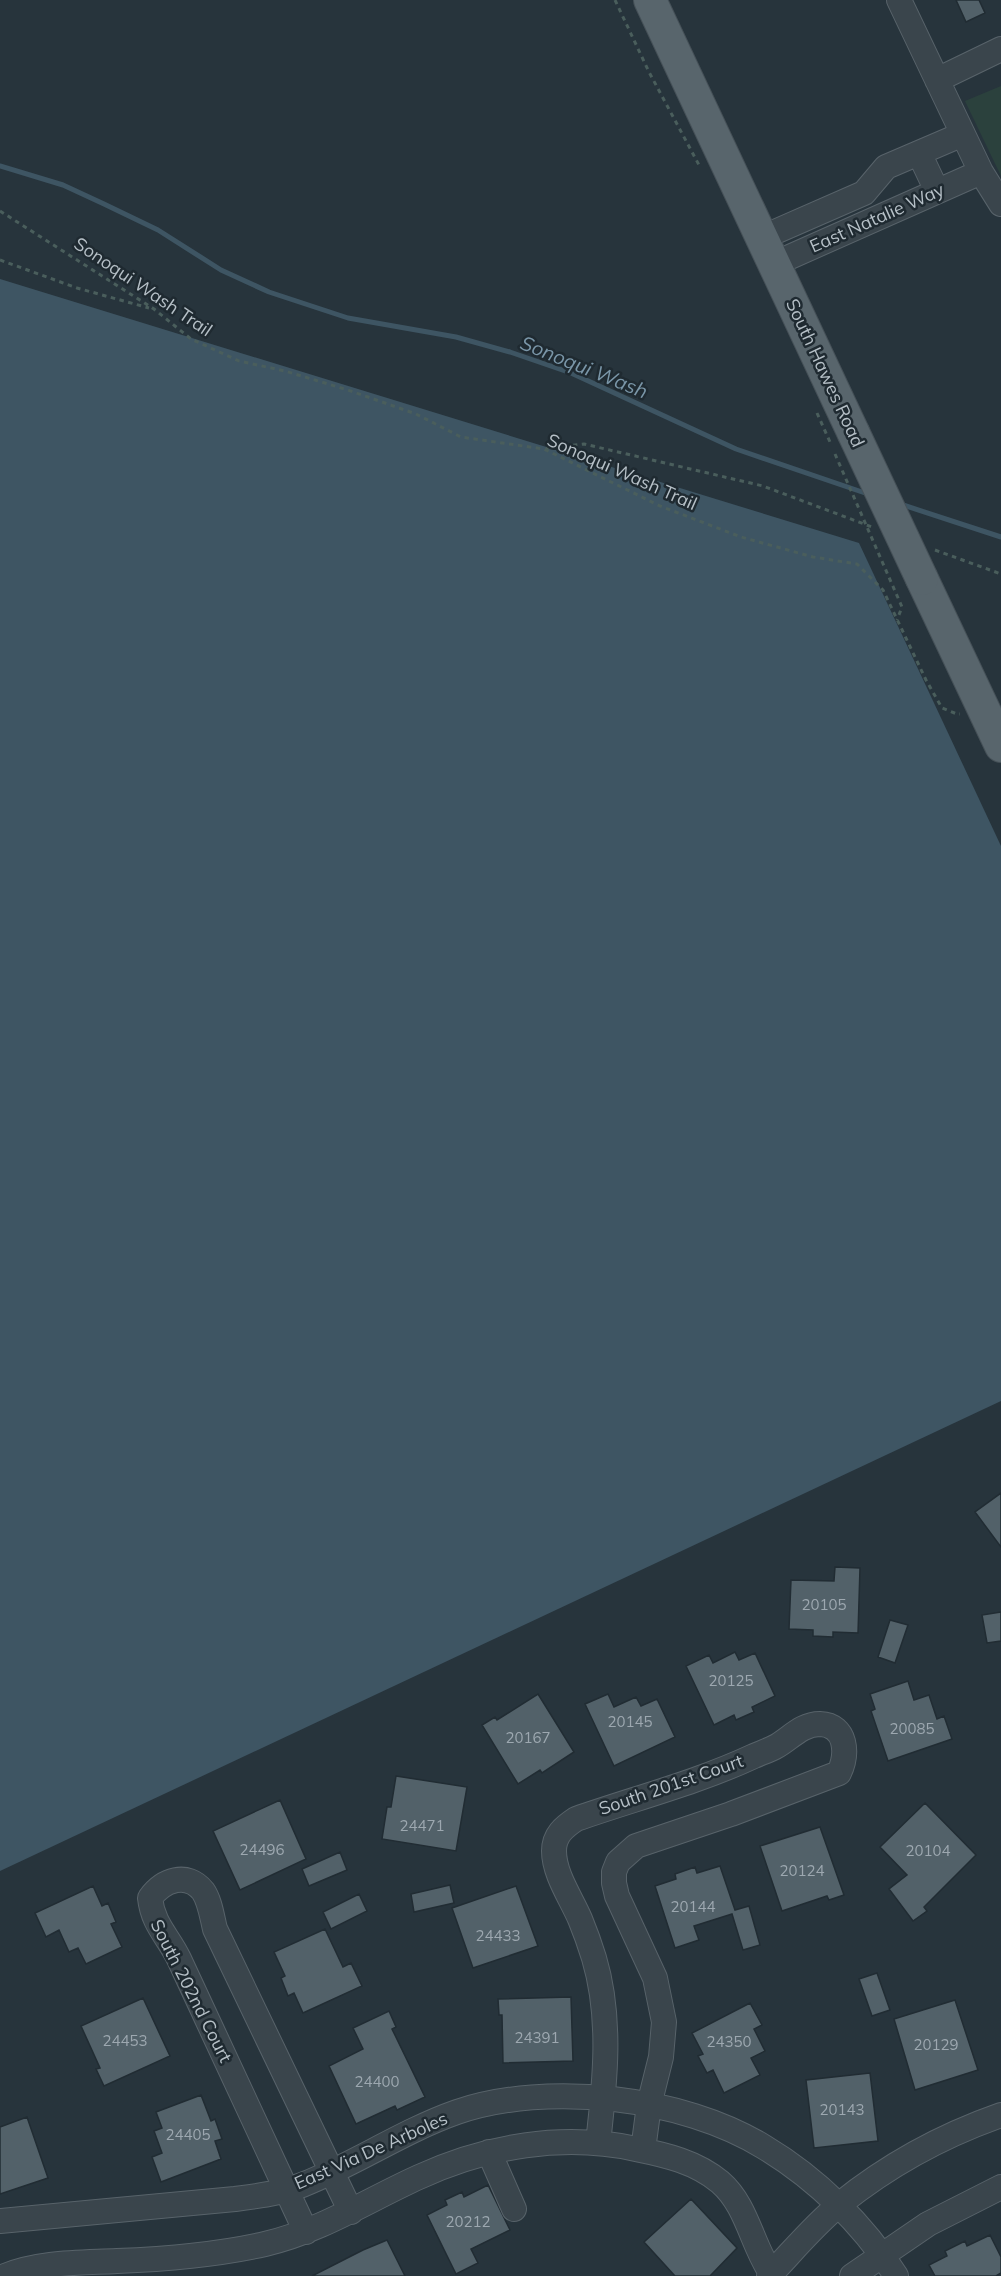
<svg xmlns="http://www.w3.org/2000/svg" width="1001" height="2276" viewBox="0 0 1001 2276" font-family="Mulish,sans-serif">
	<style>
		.green { fill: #2b413d }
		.water { fill: #3e5563 }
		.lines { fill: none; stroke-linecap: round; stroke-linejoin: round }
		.stream { stroke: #3e5563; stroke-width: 5 }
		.building { fill: #526169; stroke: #212c33; stroke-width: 1.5 }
		.minor-casing { stroke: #58636a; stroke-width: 26 }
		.major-casing { stroke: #465158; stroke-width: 34 }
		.path { stroke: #4a5e5c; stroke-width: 3; stroke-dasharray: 4.5 4.5; stroke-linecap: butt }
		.minor { stroke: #3a454c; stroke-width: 24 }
		.major { stroke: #58656c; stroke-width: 32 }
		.major-bridge-casing { stroke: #465158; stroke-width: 34; stroke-linecap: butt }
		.path-bridge { stroke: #4a5e5c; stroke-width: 3; stroke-dasharray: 4.5 4.5; stroke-linecap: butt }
		.major-bridge { stroke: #58656c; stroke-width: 32 }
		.labels { text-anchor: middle; stroke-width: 5; stroke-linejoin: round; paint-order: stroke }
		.number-label { font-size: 15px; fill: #9da8b0 }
		.street-label { font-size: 18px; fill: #b6c0c7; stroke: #1f2a31 }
		.water-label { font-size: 20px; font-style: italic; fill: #7a96a8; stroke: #1f2a31 }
	</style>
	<rect width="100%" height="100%" fill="#27343c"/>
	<path class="green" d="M1001,86V176L965,101Z"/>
	<path class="water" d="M0,279L859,543L1001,846V1401L0,1871Z"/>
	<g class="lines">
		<path class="stream" d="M0,166L63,185L104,204L158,230L221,270L269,292L348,318L456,337L510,352L571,373L736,449L868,494
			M900,504L1001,537"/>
	</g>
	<path class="building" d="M956,0H979L985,13L966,22Z
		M1001,1493V1547L975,1512Z
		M835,1567L860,1568L858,1633L833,1632V1637L813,1636V1630L789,1629L791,1580L834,1581Z
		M1001,1612V1641L987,1643L982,1615Z
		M890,1620L908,1625L895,1663L878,1657Z
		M735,1652L739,1660L755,1653L775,1696L752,1707L754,1712L736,1720L734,1715L714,1725L686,1666L709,1655L713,1663Z
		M908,1681L914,1700L929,1695L937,1719L944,1716L952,1739L888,1761L871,1711L875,1709L870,1694Z
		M538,1694L574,1752L542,1773L540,1770L518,1784L482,1725L495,1717L497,1720Z
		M608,1694L614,1707L636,1697L641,1706L657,1699L675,1737L614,1766L585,1704Z
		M396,1776L467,1787L456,1851L382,1839L387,1807H391Z
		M280,1800L306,1859L240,1890L213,1831Z
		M925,1803L976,1855L924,1907L927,1911L913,1921L889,1889L907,1875L880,1847Z
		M820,1827L844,1895L829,1900L827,1896L782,1911L760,1846Z
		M340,1852L347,1870L309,1886L302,1869Z
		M720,1866L735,1910L749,1906L760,1945L743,1950L732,1914L694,1926L699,1940L675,1948L655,1886L676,1879L675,1874L695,1867L697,1873Z
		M450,1885L454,1903L414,1912L411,1894Z
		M93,1886L102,1906L108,1903L116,1922L111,1924L122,1947L86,1964L78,1948L69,1952L59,1930L46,1937L35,1913Z
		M516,1886L538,1946L473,1968L452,1908Z
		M359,1894L367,1911L331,1929L323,1912Z
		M325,1929L343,1967L351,1963L362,1986L303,2013L294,1993L288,1996L281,1978L285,1976L274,1952Z
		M877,1973L890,2010L872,2016L859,1979Z
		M571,1997L573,2061L503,2063L502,2015H499L498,1999Z
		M143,1998L170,2056L104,2086L96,2069L100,2068L81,2026Z
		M955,2000L978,2070L915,2090L894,2019Z
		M750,2003L762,2025L754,2029L765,2051L751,2058L760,2075L724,2093L713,2070L707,2073L698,2056L703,2054L692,2033Z
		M389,2011L396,2027L392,2029L425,2097L397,2110L395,2106L356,2124L329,2066L363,2049L353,2028Z
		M870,2073L878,2141L814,2148L806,2080Z
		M201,2095L211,2121L215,2119L222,2139L215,2141L221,2159L161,2182L152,2157L162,2153L154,2131L162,2128L156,2112Z
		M27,2117L48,2178L0,2194V2127Z
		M488,2185L510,2230L471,2249L478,2263L456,2274L427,2215L447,2205L445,2200L462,2192L464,2197Z
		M691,2199L737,2248L710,2276H675L644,2242Z
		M990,2235L1001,2257V2273L996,2276H935L929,2265L947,2256L945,2251L965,2241L967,2246Z
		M387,2240L405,2276H312L363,2250Z"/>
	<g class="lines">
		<defs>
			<path id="minor" d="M899,0L981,172L1001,204
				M937,80L1001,49
				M919,153L937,191
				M761,238L864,193L886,167L963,134
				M774,264L981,172
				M598,2143C605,2082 612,2018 594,1958C590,1945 585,1931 580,1919C571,1898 554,1874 554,1851C554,1835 564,1827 576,1819C636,1798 696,1783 754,1756C761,1753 769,1750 775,1747C790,1739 801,1724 820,1724C847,1725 848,1754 839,1773L731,1814L636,1846L618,1862L614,1872V1883L617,1896L655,1978L664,2022L661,2057L649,2105L643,2150
				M489,2152L514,2209
				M0,2221L235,2199C258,2196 281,2193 302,2185C355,2164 403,2131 457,2112C548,2081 683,2097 764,2147C816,2178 864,2225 896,2276
				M306,2232L179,1959C168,1936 153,1925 150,1898C163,1880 187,1871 203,1891C210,1901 212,1917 215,1929L351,2212
				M5,2276C40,2262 79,2263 117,2261C167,2259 216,2255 265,2244C321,2231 368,2200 419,2177C486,2146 563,2133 636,2149C666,2155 696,2162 720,2182C748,2206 752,2247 773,2276
				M769,2276C792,2252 814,2225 840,2204C887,2166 944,2135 1001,2115
				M852,2276L928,2224L1001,2187"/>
			<path id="major" d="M650,0L853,432
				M922,579L1001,746"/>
		</defs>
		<use href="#minor" class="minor-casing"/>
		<use href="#major" class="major-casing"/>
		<path class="path" d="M615,0L649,72L699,165
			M0,211L154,309L191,339L239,361L285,371L348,390L416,414L461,437L544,449L660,506L741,537L813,557L857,564L883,590L926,680L942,708L957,714H960
			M0,260L77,288L149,308
			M546,448L584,444L763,486L872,527
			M935,550L1001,574"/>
		<use href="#minor" class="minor"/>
		<use href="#major" class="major"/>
		<defs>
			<path id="major-bridge" d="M853,432L922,579"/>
		</defs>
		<use href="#major-bridge" class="major-bridge-casing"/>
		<path class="path-bridge" d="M817,413L830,442
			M835,454L902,607L897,620"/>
		<use href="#major-bridge" class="major-bridge"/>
	</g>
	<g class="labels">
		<g class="number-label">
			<text x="824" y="1610">20105</text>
			<text x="731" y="1686">20125</text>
			<text x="630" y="1727">20145</text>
			<text x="912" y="1734">20085</text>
			<text x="528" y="1743">20167</text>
			<text x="422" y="1831">24471</text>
			<text x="262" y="1855">24496</text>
			<text x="928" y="1856">20104</text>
			<text x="802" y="1876">20124</text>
			<text x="693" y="1912">20144</text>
			<text x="498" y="1941">24433</text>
			<text x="537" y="2043">24391</text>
			<text x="125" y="2046">24453</text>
			<text x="729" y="2047">24350</text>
			<text x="936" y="2050">20129</text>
			<text x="377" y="2087">24400</text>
			<text x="842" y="2115">20143</text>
			<text x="188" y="2140">24405</text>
			<text x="468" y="2227">20212</text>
		</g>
		<g class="street-label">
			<text transform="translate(877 218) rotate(-24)" y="6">East Natalie Way</text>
			<text transform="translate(143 287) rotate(34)" y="6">Sonoqui Wash Trail</text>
			<text transform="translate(825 373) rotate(65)" y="6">South Hawes Road</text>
			<text transform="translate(622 472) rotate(24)" y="6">Sonoqui Wash Trail</text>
			<text transform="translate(671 1785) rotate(-19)" y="6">South 201st Court</text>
			<text transform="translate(191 1991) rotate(63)" y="6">South 202nd Court</text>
			<text transform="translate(371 2151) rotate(-24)" y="6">East Via De Arboles</text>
		</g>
		<g class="water-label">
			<text transform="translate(584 367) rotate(22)" y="7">Sonoqui Wash</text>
		</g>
	</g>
</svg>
